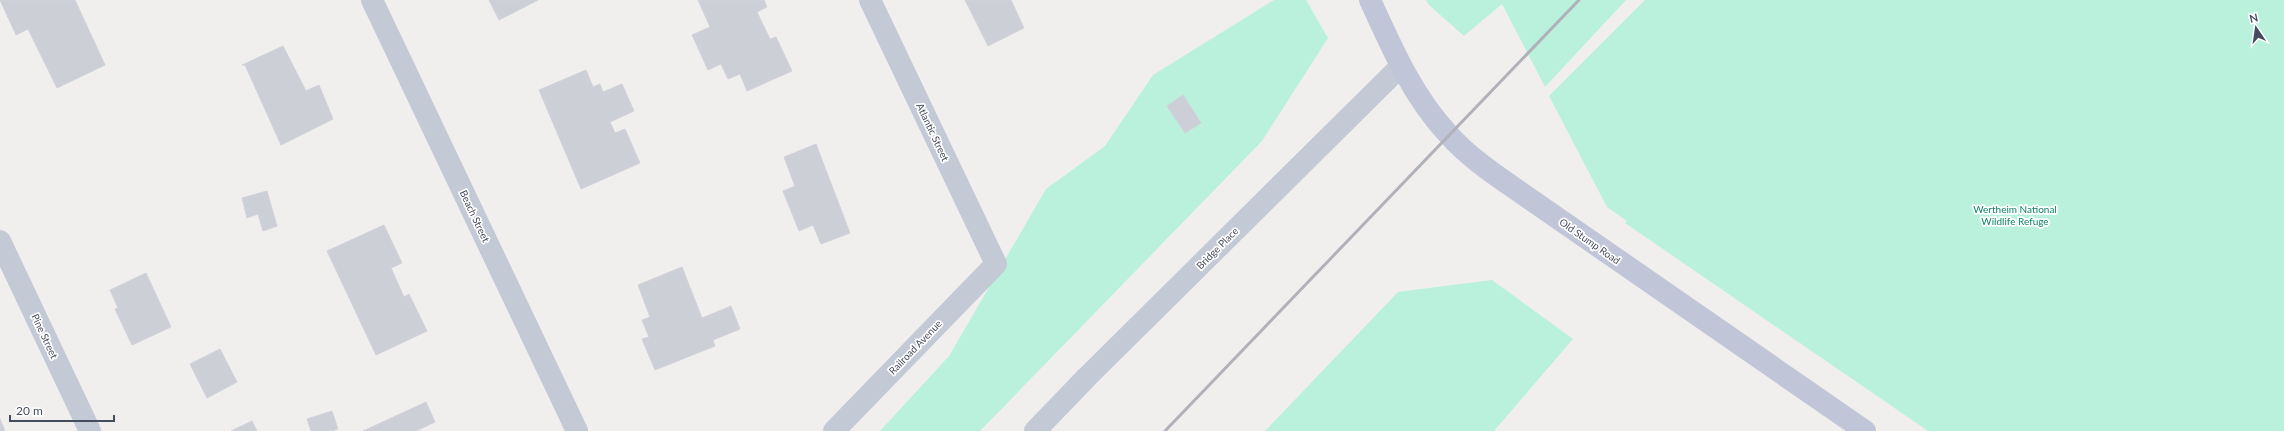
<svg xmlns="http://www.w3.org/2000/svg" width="2284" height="431" viewBox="0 0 2284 431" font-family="Lato,sans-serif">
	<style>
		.green { fill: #baf1dd }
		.building { fill: #cdcfd6; stroke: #d2d2da }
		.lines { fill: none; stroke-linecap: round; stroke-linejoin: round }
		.street { stroke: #c4c9d6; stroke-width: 22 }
		.secondary { stroke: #c0c6d8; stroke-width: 22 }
		.rail { stroke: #b0b1b9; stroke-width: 3 }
		.labels { text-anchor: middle; stroke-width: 3.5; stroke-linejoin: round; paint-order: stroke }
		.street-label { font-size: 10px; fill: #454c5d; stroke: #fff }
		.park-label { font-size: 10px; fill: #128266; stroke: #fff }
	</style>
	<rect width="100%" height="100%" fill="#f1efee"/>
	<path class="green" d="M1274,0H1306L1328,38L1262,141L980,431H880L949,356L1046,189L1105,146L1153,75Z
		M1426,0H1626L1545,87L1502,4L1464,36L1429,5Z
		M1645,0H2284V431H1928L1625,223L1627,221L1607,207L1549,96Z
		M1492,280L1573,339L1494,431H1265L1398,292Z"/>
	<path class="building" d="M0,0H75L105,65L57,88L28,29L16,35Z
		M489,0H538L499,20Z
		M698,0H764L767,7L757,12L770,39L776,37L792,71L747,91L740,74L728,79L721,64L708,70L692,35L710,27Z
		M965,0H1011L1024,28L988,46Z
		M283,46L306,91L319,85L333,119L281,145L245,65H242Z
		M586,70L593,87L600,84L603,92L622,84L634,111L610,122L615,133L625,129L640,163L581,189L539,90Z
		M1183,95L1201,123L1185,133L1167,106Z
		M816,144L850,233L821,244L813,225L799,231L783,191L795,186L784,157Z
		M267,191L277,226L263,231L258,214L247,218L242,198Z
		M384,225L402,263L391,268L404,297L409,294L427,331L376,355L327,251Z
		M682,267L702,318L731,306L740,329L713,340L715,346L655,370L642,339L649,337L642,320L650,317L638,285Z
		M146,273L171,327L132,345L115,309L118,308L110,290Z
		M220,349L237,382L207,398L190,364Z
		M426,402L435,422L416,431H363Z
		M332,411L338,429L331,431H311L307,419Z
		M0,419L5,431H0Z
		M252,421L257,431H231Z"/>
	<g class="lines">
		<path class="street" d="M372,0L577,431
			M0,241L90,431
			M834,431L996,264L870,0
			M1035,431L1087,377L1400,67"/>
		<path class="secondary" d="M1370,0C1392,48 1412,95 1448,134C1470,159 1500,178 1527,197L1865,431"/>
		<path class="rail" d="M1165,431L1579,0"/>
	</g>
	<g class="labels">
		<g class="street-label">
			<text transform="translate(933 132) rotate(65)" y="4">Atlantic Street</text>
			<text transform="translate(475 216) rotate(65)" y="4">Beach Street</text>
			<text transform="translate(1590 241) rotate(35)" y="4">Old Stump Road</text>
			<text transform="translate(1217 248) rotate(-45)" y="4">Bridge Place</text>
			<text transform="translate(45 336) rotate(65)" y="4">Pine Street</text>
			<text transform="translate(915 347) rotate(-46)" y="4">Railroad Avenue</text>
		</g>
		<g class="park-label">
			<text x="2015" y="213">Wertheim National<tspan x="2015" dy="12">Wildlife Refuge</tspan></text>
		</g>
	</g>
	<g transform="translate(2256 28) rotate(347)" stroke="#ffffff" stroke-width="3" paint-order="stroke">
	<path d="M0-3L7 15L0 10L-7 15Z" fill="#454c5d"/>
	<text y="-6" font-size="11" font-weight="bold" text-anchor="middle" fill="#454c5d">N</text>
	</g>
	<path d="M10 415v6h104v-6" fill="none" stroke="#454c5d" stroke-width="2"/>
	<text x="16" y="415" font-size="12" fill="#454c5d" stroke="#ffffff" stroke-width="3" paint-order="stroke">20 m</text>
</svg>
